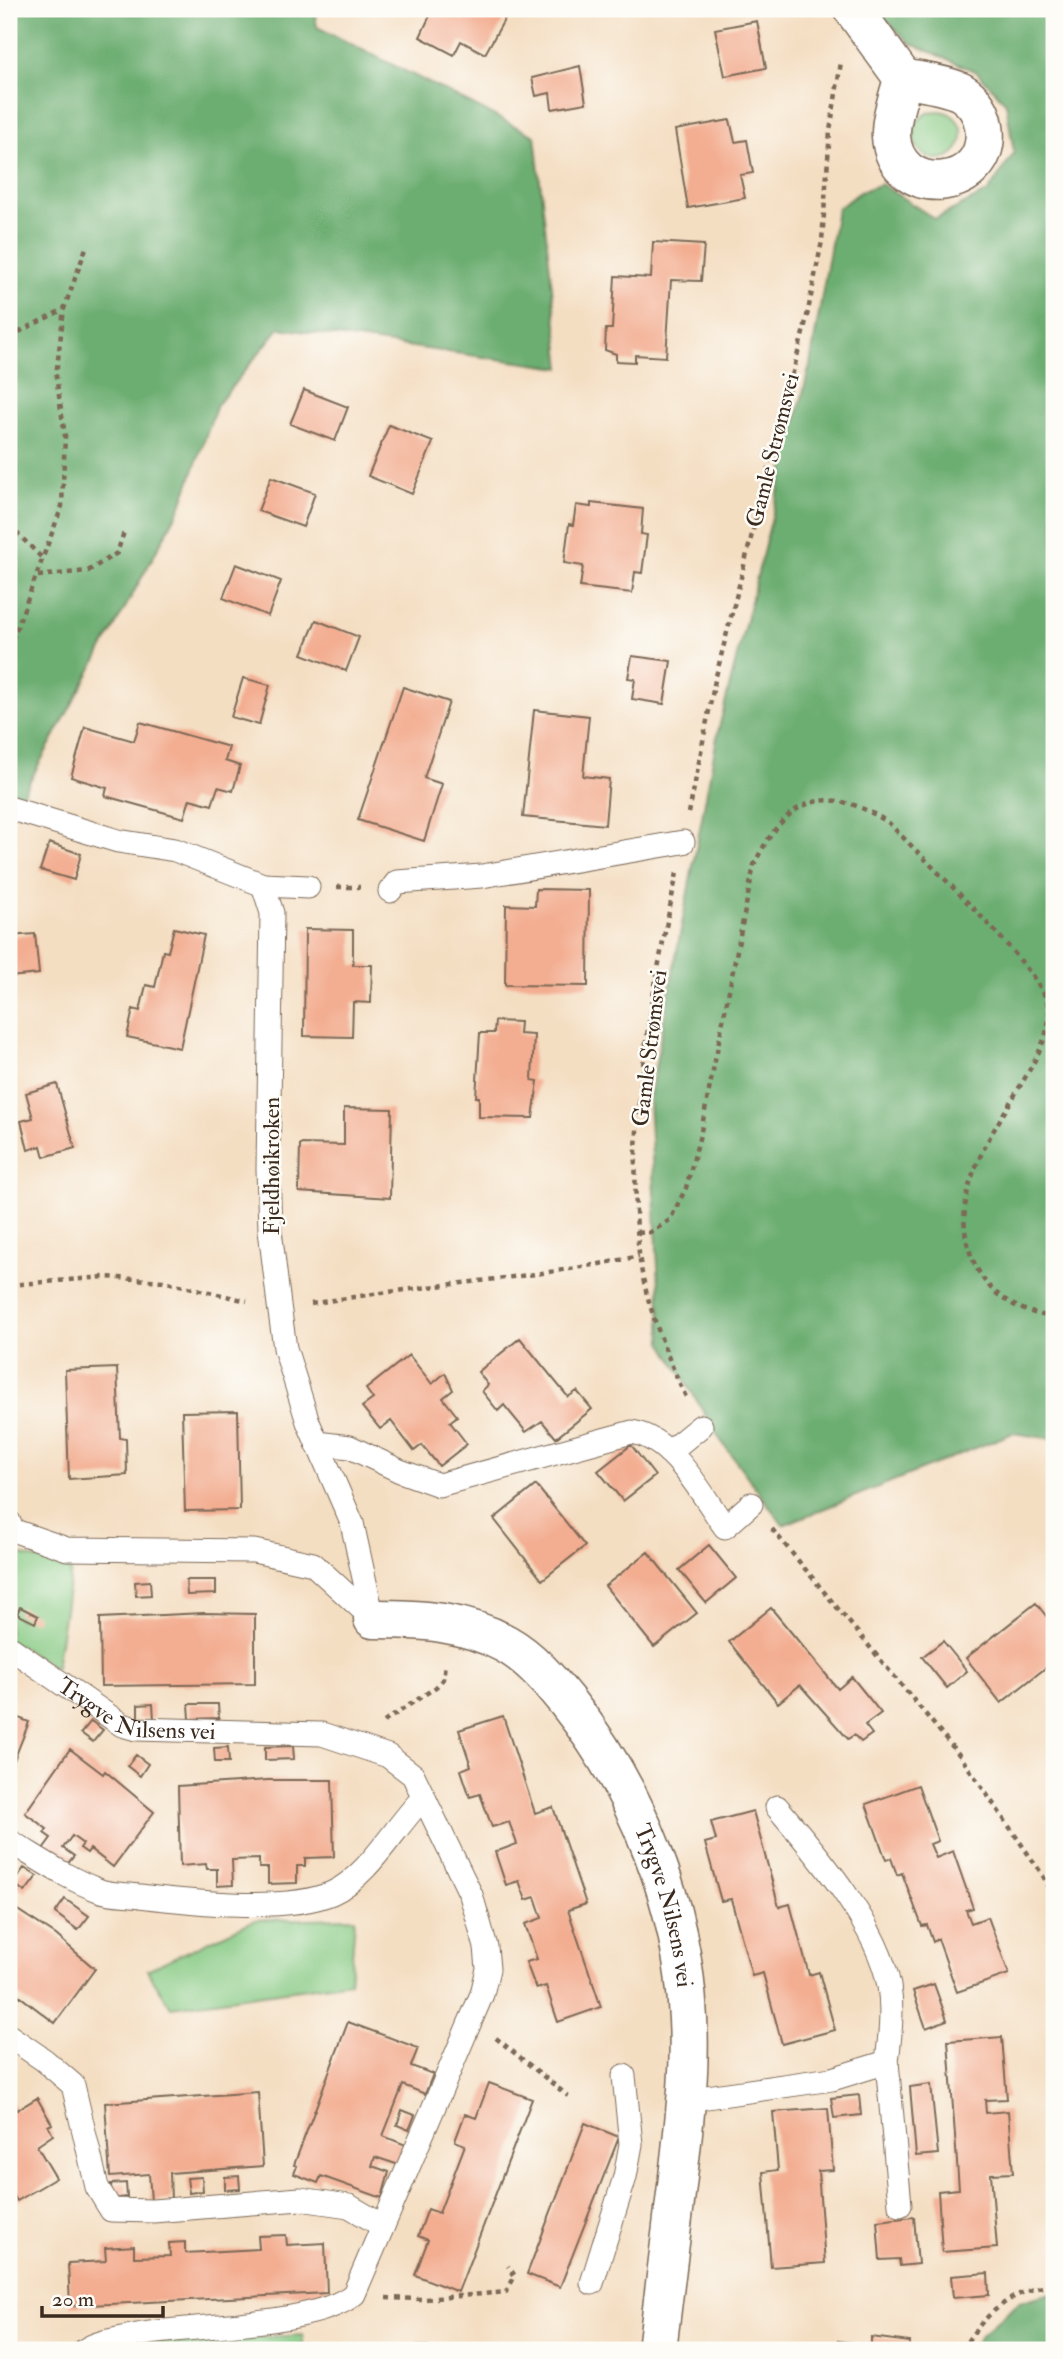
<svg xmlns="http://www.w3.org/2000/svg" width="1063" height="2359" viewBox="0 0 1063 2359" font-family="'IM FELL Double Pica',serif">
	<style>
		.green { fill: #86c983; stroke: #607a50; stroke-width: 2 }
		.forest { fill: #6cad71; stroke: #546c48; stroke-width: 2 }
		.building { fill: #f3ad91 }
		.lines { fill: none; stroke-linecap: round; stroke-linejoin: round }
		.lane-casing { stroke: #7c6957; stroke-width: 25 }
		.street-casing { stroke: #7c6957; stroke-width: 41 }
		.path { stroke: #7c6957; stroke-width: 4.5; stroke-dasharray: 5 5; stroke-linecap: butt }
		.lane { stroke: #fff; stroke-width: 23 }
		.street { stroke: #fff; stroke-width: 38 }
		.labels { text-anchor: middle; stroke-width: 5; stroke-linejoin: round; paint-order: stroke }
		.street-label { font-size: 23px; fill: #3b2a1e; stroke: #fdfcf7 }
	</style>
	<rect width="100%" height="100%" fill="#fdfcf7"/>
	<filter id="ink" filterUnits="userSpaceOnUse"><feTurbulence type="fractalNoise" baseFrequency=".0143" numOctaves="2"/><feDisplacementMap in="SourceGraphic" scale="14" xChannelSelector="R" yChannelSelector="G"/><feConvolveMatrix kernelMatrix="1 2 1 2 8 2 1 2 1" color-interpolation-filters="sRGB"/></filter>
	<filter id="wash" filterUnits="userSpaceOnUse"><feTurbulence type="fractalNoise" baseFrequency=".00686" numOctaves="4" result="noise"/><feDisplacementMap in="SourceGraphic" scale="28" xChannelSelector="R" yChannelSelector="G"/><feGaussianBlur stdDeviation="1.57" result="paint"/><feColorMatrix in="noise" values="0 0 0 0 0 0 0 0 0 0 0 0 0 0 0 0 0 1.4 0 .05"/><feComposite in="paint" operator="in"/></filter>
	<g filter="url(#wash)">
		<rect width="100%" height="100%" fill="#f4dec2"/>
		<path class="green" d="M914 135a24 24 0 1 1 48 0a24 24 0 1 1-48 0Z
			M9,1551L71,1570L56,1668L9,1640Z
			M355,1918L350,1982L171,2007L147,1970L255,1920Z
			M303,2335V2350H119L147,2343Z"/>
		<path class="forest" d="M9,9H314L317,27L535,136L561,368L279,328L217,405L180,508L22,795L9,791Z
			M874,9H1054V1439L1013,1433L783,1525L719,1438L662,1342L649,1100L718,732L810,365L837,209L860,192L881,184L935,219L988,192L1014,153L1006,103L977,72L910,43Z
			M1054,2292V2350H972L982,2334L1019,2302Z"/>
		<g id="blocks">
			<path class="building" d="M433,9H505L509,11L485,54L461,41L454,55L420,37Z
				M757,21L766,68L725,76L715,29Z
				M580,66L586,103L552,109L550,93L536,96L532,78Z
				M730,120L735,142L747,140L753,173L740,175L745,198L688,208L675,130Z
				M653,242L704,245L701,281L671,280L666,357L635,355V362L616,361V354L605,350L606,329H612L615,276L651,278Z
				M304,390L348,407L335,441L290,424Z
				M389,425L433,442L412,494L368,476Z
				M271,477L315,493L303,527L258,511Z
				M591,503L643,509L641,534L647,535L642,573L635,572L632,593L580,587L583,566L564,563L569,524L573,525L576,505L591,507Z
				M236,564L281,581L268,616L223,598Z
				M316,620L359,637L346,671L302,654Z
				M632,656L671,661L664,704L632,699L635,679L628,678Z
				M243,678L270,685L259,725L231,717Z
				M403,687L449,702L424,778L442,784L424,841L358,820Z
				M534,710L589,716L583,776L609,779L605,825L523,817Z
				M140,722L229,747L225,761L240,766L233,791L218,787L212,805L190,799L184,818L105,796L107,788L71,777L85,727L134,741Z
				M49,843L81,854L74,880L40,870Z
				M536,889L589,890L588,986L505,985L506,905L535,906Z
				M174,928L204,935L180,1048L127,1037L133,1009L140,1011L146,985L155,987L163,951L168,952Z
				M305,929L353,930V965H372L371,1003L353,1002L352,1037L304,1036Z
				M35,934L39,974L9,977V936Z
				M495,1021L520,1022L519,1034L534,1035L532,1080L538,1081L533,1118L479,1117V1097H476L480,1033H494Z
				M57,1084L75,1148L44,1157L41,1146L28,1150L21,1121L33,1118L26,1093Z
				M344,1108L392,1109L390,1198L299,1192L300,1144L344,1145Z
				M520,1338L568,1397L577,1391L592,1409L556,1438L542,1421L526,1432L504,1405L498,1411L482,1391L488,1385L478,1372Z
				M409,1355L432,1384L445,1373L453,1390L443,1398L457,1416L450,1422L467,1444L439,1466L422,1445L414,1451L391,1421L380,1429L362,1407L373,1399L366,1389Z
				M117,1368L120,1438L126,1439L127,1475L69,1479L65,1370Z
				M238,1411L240,1510L185,1511L182,1412Z
				M631,1445L655,1476L623,1501L598,1471Z
				M536,1485L585,1546L542,1580L494,1519Z
				M709,1545L736,1578L706,1603L679,1570Z
				M648,1552L697,1613L654,1647L605,1586Z
				M186,1580H216V1594L187,1595Z
				M150,1581L151,1595L136,1596L135,1582Z
				M1036,1603L1054,1626V1652L1049,1657L1053,1662L1001,1703L966,1658Z
				M20,1607L38,1616L35,1623L17,1614Z
				M771,1608L838,1689L852,1677L881,1713L865,1725L872,1734L861,1742L854,1735L848,1739L800,1685L778,1703L729,1642Z
				M204,1613L255,1614V1684L101,1686L100,1618Z
				M943,1641L967,1671L947,1688L922,1657Z
				M153,1704L154,1719H138V1705Z
				M189,1704H218L219,1718L190,1719Z
				M9,1714L29,1722L9,1773Z
				M503,1716L535,1813L553,1807L586,1904L568,1910L601,2007L558,2022L546,1986L536,1989L526,1962L537,1959L525,1924L542,1918L535,1897L526,1900L519,1881L506,1885L495,1852L517,1844L509,1822L492,1827L480,1794L470,1797L461,1770L471,1766L459,1730Z
				M91,1721L103,1730L93,1742L81,1733Z
				M293,1746L294,1759L265,1760V1747Z
				M228,1747L229,1762H215L214,1748Z
				M70,1749L103,1774L105,1771L154,1812L113,1867L90,1849L87,1853L80,1848L83,1844L72,1836L63,1848L74,1856L65,1867L43,1849L51,1838L44,1833L47,1829L25,1813Z
				M136,1755L148,1764L140,1776L127,1766Z
				M268,1780H332L334,1857L305,1858V1866H297V1883L268,1884V1868H259V1859L232,1860L233,1885L217,1886V1869H207L206,1864L180,1866L178,1786Z
				M918,1785L938,1841L930,1844L936,1858L953,1851L973,1908L966,1910L971,1923L988,1917L1009,1974L957,1992L938,1939L933,1942L927,1925L922,1926L902,1873L897,1875L891,1858L886,1860L866,1804Z
				M753,1811L779,1907L790,1904L809,1975L819,1972L835,2030L782,2044L763,1973L752,1976L731,1899L721,1901L705,1843L716,1840L711,1822Z
				M24,1868L37,1876L25,1892L13,1883Z
				M65,1899L89,1916L78,1930L55,1913Z
				M9,1900L15,1905L13,1907L56,1935L95,1969L55,2023L9,1988Z
				M934,1984L947,2020L926,2028L913,1991Z
				M348,2022L418,2048L411,2066L433,2074L425,2094L403,2085L383,2136L406,2145L399,2165L375,2157L372,2166L389,2172L382,2198L321,2176L318,2183L294,2174L297,2166L294,2165Z
				M1002,2037L1007,2099L985,2100L986,2113L1008,2111L1013,2173L991,2174L997,2248L942,2252L938,2191L959,2189L948,2041Z
				M489,2083L532,2099L458,2292L415,2275L428,2240L418,2236L428,2209L439,2213L465,2145L455,2141L465,2114L476,2118Z
				M931,2084L938,2154L916,2156L910,2087Z
				M258,2092L263,2166L170,2173L171,2200L151,2201L149,2174L110,2177L105,2103Z
				M859,2095L861,2115L834,2118L831,2098Z
				M9,2096L17,2110L37,2098L52,2124L48,2126L53,2135L37,2146L56,2178L17,2201L9,2188Z
				M828,2108L833,2170L818,2171L825,2263L771,2267L763,2172L778,2170L773,2112Z
				M402,2110L415,2115L409,2130L397,2125Z
				M585,2123L619,2137L560,2287L527,2274Z
				M239,2176L240,2189L225,2190V2177Z
				M202,2177L203,2191L189,2193L187,2178Z
				M126,2183L127,2197L112,2199L111,2184Z
				M914,2217L918,2264L900,2266L899,2259L880,2260L877,2221Z
				M286,2235L287,2245L325,2243L327,2293L70,2306L68,2263L106,2261L105,2248L134,2246V2257L170,2256L169,2243L185,2242V2253L259,2249L258,2236Z
				M988,2273L989,2295L953,2298L951,2276Z
				M871,2337L910,2342L909,2350H838V2341L871,2345Z
				M428,2346V2350H348V2348Z"/>
		</g>
	</g>
	<g filter="url(#ink)">
		<use href="#blocks" fill-opacity="0" stroke="#7c6957" stroke-width="2"/>
		<g class="lines">
			<defs>
				<g id="lane">
					<path d="M9,808L118,841L175,850L263,885L272,913L268,1169L270,1230L279,1305L285,1348L308,1422L352,1523L373,1619"/>
					<path d="M263,885L308,887"/>
					<path d="M390,891L397,882L482,876L683,842"/>
					<path d="M317,1443L350,1447L400,1471L439,1485L632,1432C675,1440 701,1494 725,1527L751,1504"/>
					<path d="M669,1452L701,1426"/>
					<path d="M9,1522L12,1530L67,1549L254,1551L313,1564L373,1619"/>
					<path id="s1" d="M9,1647L122,1725L136,1729L322,1734L388,1756L413,1775L471,1895L486,1947L488,1969L482,1994L354,2294C315,2327 188,2324 132,2336C116,2340 99,2341 85,2350"/>
					<path d="M9,1841C38,1858 66,1878 98,1890C110,1895 127,1894 140,1896C189,1902 286,1913 332,1893C369,1876 395,1826 424,1797"/>
					<path d="M9,2036L44,2060L73,2085L97,2187L111,2210L153,2211L300,2199L349,2206L383,2226"/>
					<path d="M887,2062L900,2205"/>
					<path d="M686,2100L832,2079L887,2062C890,2037 893,2011 889,1986C878,1925 816,1853 777,1807"/>
					<path d="M592,2283L625,2177L631,2144L624,2076"/>
				</g>
				<g id="street">
					<path d="M853,9L903,78C922,82 944,84 961,92C973,99 982,112 984,126C994,192 895,202 891,136C890,118 899,96 903,78"/>
					<path id="s2" d="M373,1619C420,1619 464,1621 506,1644C531,1658 550,1681 567,1702C638,1791 683,1904 688,2019C691,2071 684,2124 678,2177C671,2235 664,2292 657,2350"/>
				</g>
			</defs>
			<use href="#lane" class="lane-casing"/>
			<use href="#street" class="street-casing"/>
			<path class="path" d="M9,334H15L64,309L86,248
				M9,525L44,560
				M38,576L88,571L117,553L125,529
				M9,649L62,506L65,436L56,376L64,309
				M689,813L715,680L806,321L822,241L830,131L841,62
				M677,873C651,997 626,1127 639,1253C643,1297 668,1360 687,1399
				M337,887H360
				M638,1233L651,1232L670,1220L686,1188L701,1131L754,865C786,797 826,782 889,823C920,856 1038,966 1047,1002C1053,1020 1044,1041 1036,1058C1001,1126 932,1198 982,1277C996,1299 1028,1316 1054,1316
				M9,1285L105,1277L163,1281L247,1301
				M311,1304C420,1284 531,1280 639,1256
				M772,1529L961,1757L1042,1874L1054,1897
				M384,1722L436,1687L443,1679L445,1664
				M496,2038L568,2096
				M386,2298L425,2299L506,2292L515,2276L508,2266
				M962,2350C982,2316 1014,2287 1054,2286
				M1051,2350L1054,2340"/>
			<use href="#lane" class="lane"/>
			<use href="#street" class="street"/>
		</g>
	</g>
	<g class="labels">
		<g class="street-label">
			<text transform="translate(772 450) rotate(-76)" y="8">Gamle Strømsvei</text>
			<text transform="translate(649 1048) rotate(-83)" y="8">Gamle Strømsvei</text>
			<text transform="translate(271 1166) rotate(-90)" y="8">Fjeldhøikroken</text>
			<text dy="8" stroke="none"><textPath href="#s1" startOffset="147">Trygve Nilsens vei</textPath></text>
			<text dy="8" stroke="none"><textPath href="#s2" startOffset="450">Trygve Nilsens vei</textPath></text>
		</g>
	</g>
	<rect width="1063" height="2359" fill="none" stroke="#fdfcf7" stroke-width="35"/>
	<path d="M42 2306v10h121v-10" fill="none" stroke="#3b2a1e" stroke-width="3.5"/>
	<text x="52" y="2306" font-size="21" fill="#3b2a1e" stroke="#fdfcf7" stroke-width="5" paint-order="stroke">20 m</text>
</svg>
